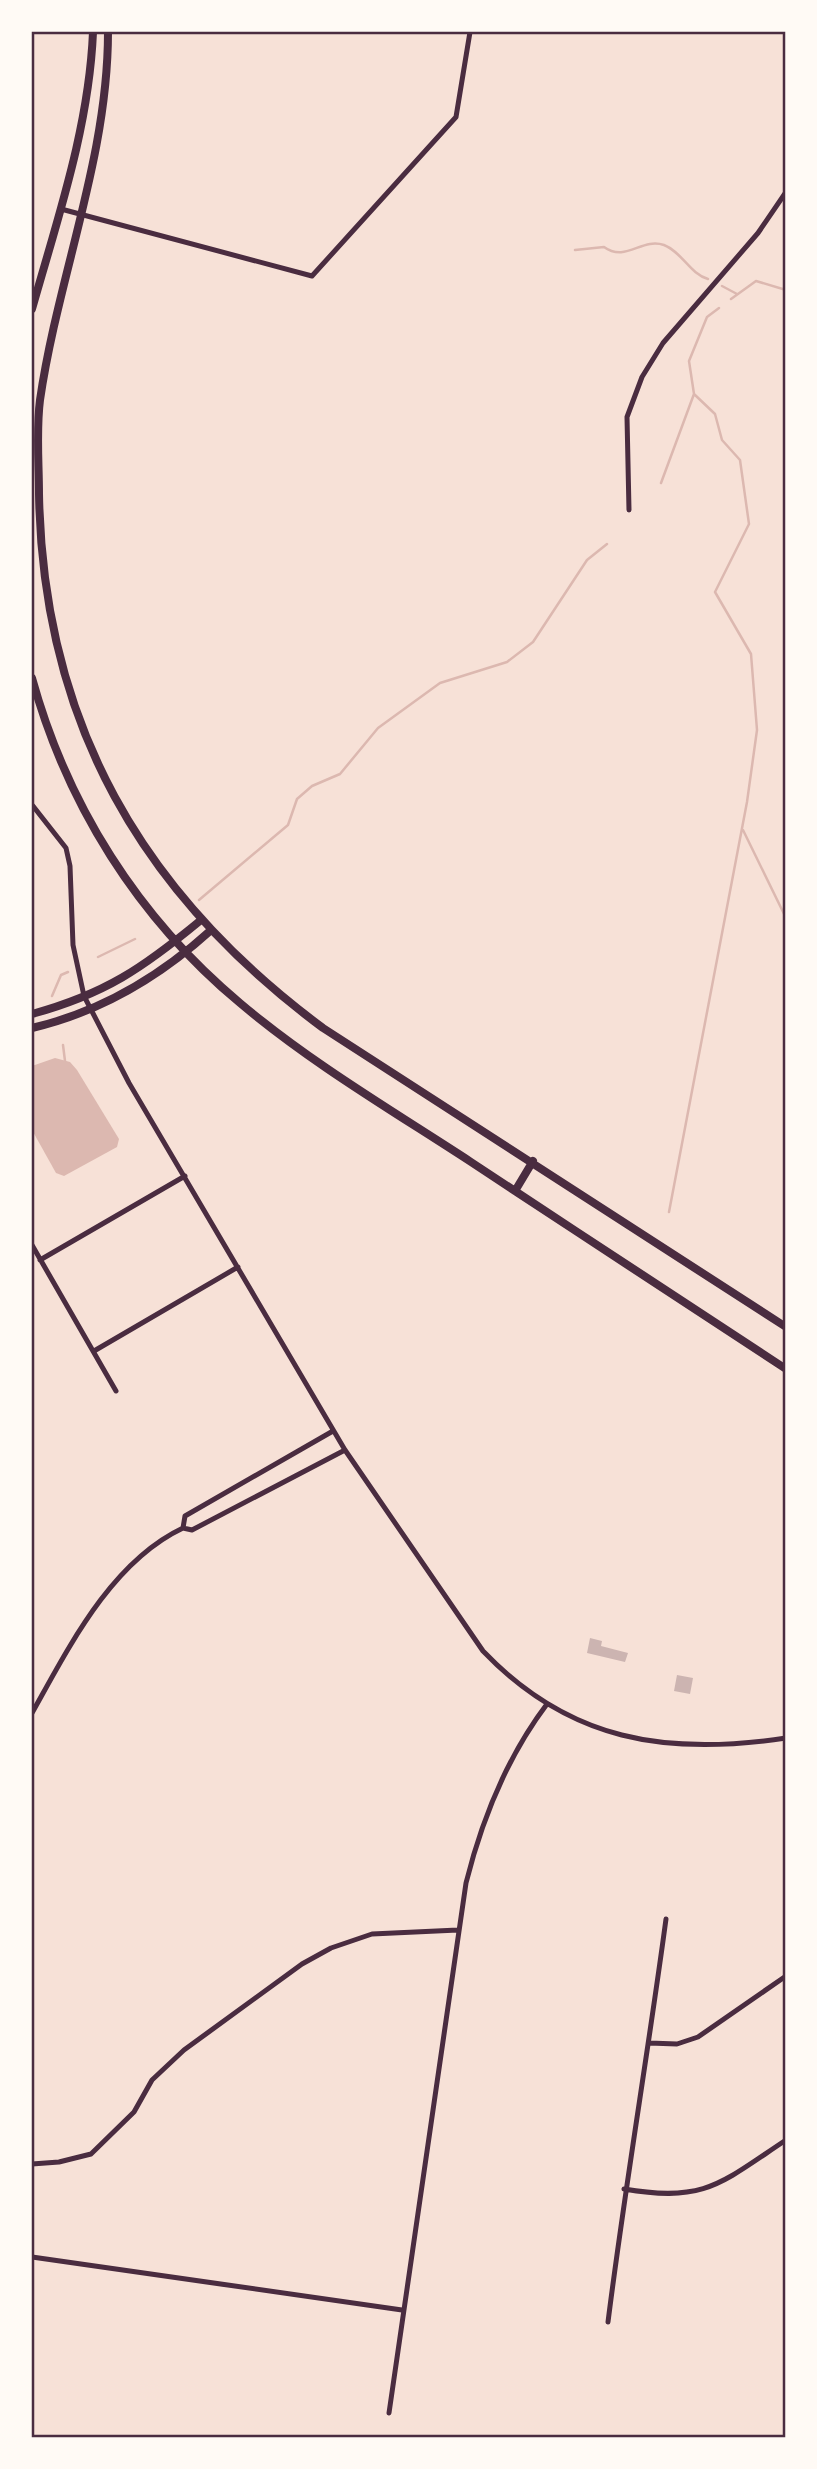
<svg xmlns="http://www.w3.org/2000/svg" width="817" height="2469" viewBox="0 0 817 2469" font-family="'Noto Serif',serif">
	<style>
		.water { fill: #dcb8b0 }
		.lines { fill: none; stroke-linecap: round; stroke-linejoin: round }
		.stream { stroke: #dcb8b0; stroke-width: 2.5 }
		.building { fill: #ccb4b1 }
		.minor { stroke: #4a2c40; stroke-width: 5 }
		.secondary { stroke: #4a2c40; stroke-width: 8 }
		.neatline { fill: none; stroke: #4a2c40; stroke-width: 2.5 }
	</style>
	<rect width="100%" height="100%" fill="#f7e1d7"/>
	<path class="water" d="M55,1058L70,1062L77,1070L119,1139L117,1147L64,1176L56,1173L32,1130V1066Z"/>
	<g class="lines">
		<path class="stream" d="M575,250L604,247C626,263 642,237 664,245C682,252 690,274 708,279
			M722,286L737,294
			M731,299L756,281L786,290
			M661,483L694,394
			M743,830L786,918
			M199,900L288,825L297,799L312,786L340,774L378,728L440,683L507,662L533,642L587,560L607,544
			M98,957L135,939
			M52,996L61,975L68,972
			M63,1045L65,1061
			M669,1212L747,802L757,730L751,654L715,592L749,524L740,460L722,440L715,414L694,394L689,361L707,317L719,308"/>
	</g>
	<path class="building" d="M590,1638L602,1641L601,1646L628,1653L625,1662L587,1653Z
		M677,1675L693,1678L690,1694L674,1691Z"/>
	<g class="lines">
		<path class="minor" d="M61,209L312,276L456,117L470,32
			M629,510L627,417L642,377L663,343L758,233L786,192
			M33,806L66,848L70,866L73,945L84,996L129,1083L345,1450L483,1651C569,1741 666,1756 786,1738
			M32,1245L116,1391
			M40,1260L185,1176
			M94,1351L238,1267
			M183,1528L185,1516L333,1431
			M32,1713C69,1647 111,1562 183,1528L192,1530L345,1450
			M649,2043L677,2044L698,2037L786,1976
			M32,2164L59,2162L91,2154L134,2112L152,2080L184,2050L302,1964L331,1948L372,1934L458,1930
			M624,2189C705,2203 721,2183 786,2140
			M32,2257L402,2310
			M608,2322C625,2187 648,2053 666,1919
			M389,2413L466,1883C482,1819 507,1757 547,1704"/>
		<path class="secondary" d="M108,32C108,158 58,276 40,400C36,431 39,463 39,494C43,723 142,894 323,1028L786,1327
			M32,309C58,217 89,127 93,32
			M32,678C67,805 138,918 240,1003C311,1063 393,1111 471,1162C576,1231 680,1300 786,1369
			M32,1014C105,994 143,968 201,920
			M32,1028C100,1012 158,978 210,931
			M515,1191L533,1161"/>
	</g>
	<rect width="817" height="2469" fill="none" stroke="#fffaf5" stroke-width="66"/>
	<rect x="33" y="33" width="751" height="2403" class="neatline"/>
</svg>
